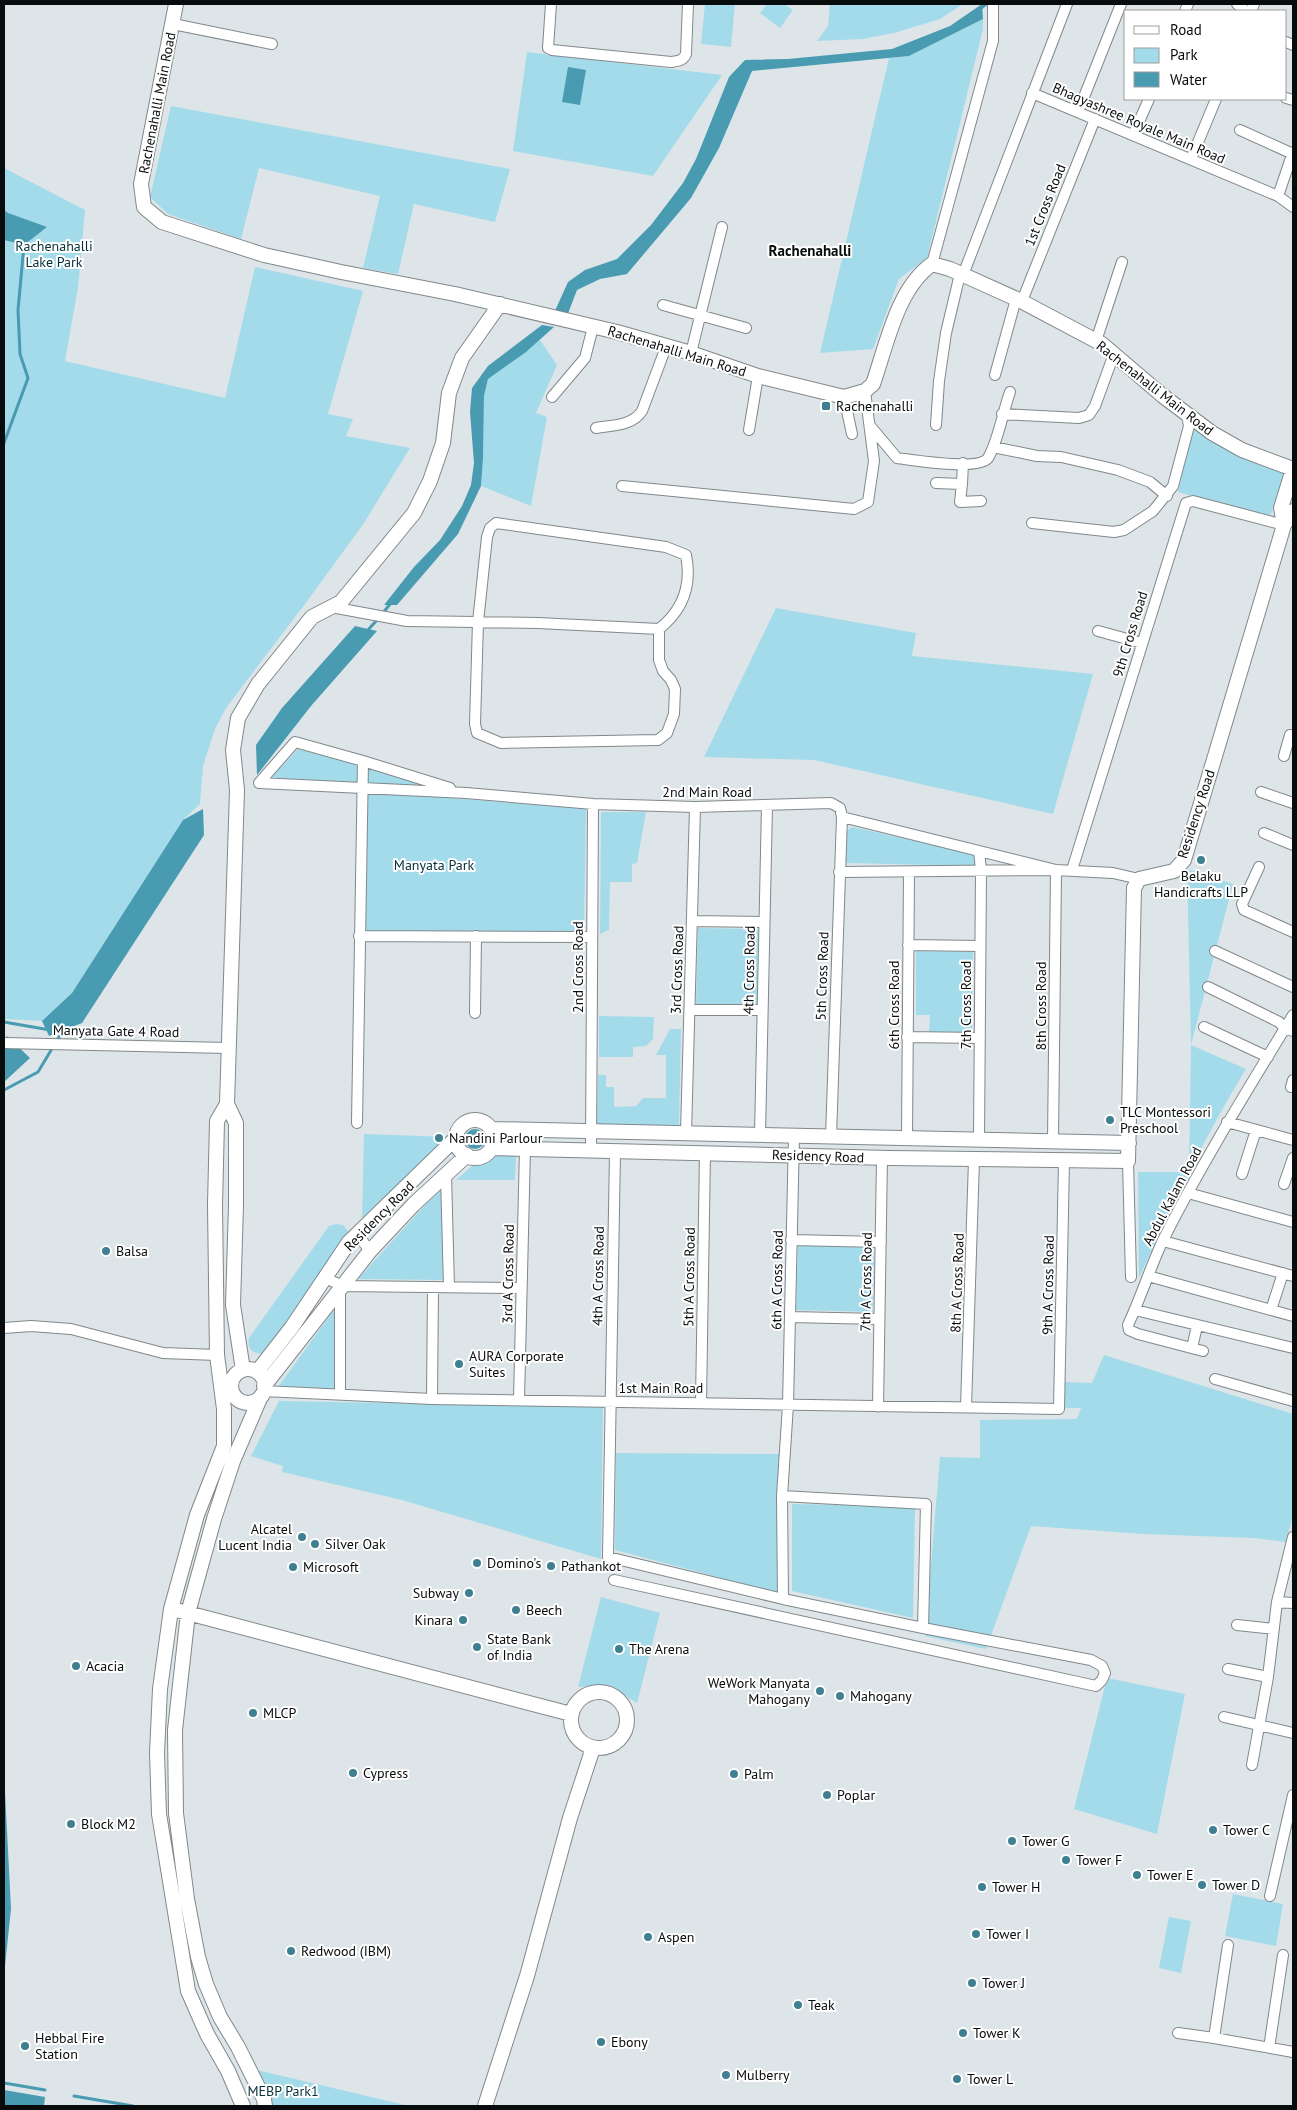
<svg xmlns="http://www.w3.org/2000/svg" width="1297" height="2110" viewBox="0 0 1297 2110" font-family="'PT Sans',sans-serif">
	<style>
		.green { fill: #a4dbea }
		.water { fill: #489bb1 }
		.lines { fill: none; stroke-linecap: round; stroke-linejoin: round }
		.stream { stroke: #489bb1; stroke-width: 3 }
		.minor-casing { stroke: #81888b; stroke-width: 12 }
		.tertiary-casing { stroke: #81888b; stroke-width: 16 }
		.minor { stroke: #fff; stroke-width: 10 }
		.tertiary { stroke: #fff; stroke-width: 14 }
		.poi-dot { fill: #3e8091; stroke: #fff; stroke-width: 2 }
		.labels { text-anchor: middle; stroke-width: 4; stroke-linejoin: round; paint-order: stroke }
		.street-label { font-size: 14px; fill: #090c0d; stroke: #fff }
		.park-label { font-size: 14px; fill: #052f38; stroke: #fff }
		.poi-label { font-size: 14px; fill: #090c0d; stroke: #fff; text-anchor: start }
		.neighbourhood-label { font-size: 15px; font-weight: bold; fill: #090c0d; stroke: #fff }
	</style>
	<rect width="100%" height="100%" fill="#dde5e8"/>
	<path class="green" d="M705,4H735L731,47L701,44Z
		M767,4H784L793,10L780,28L760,13Z
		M830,4H963L940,19L894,33L863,39L817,41L828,26Z
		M983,19V29L927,258L899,279L873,349L820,353L889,58L909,56Z
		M527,52L722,75L653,176L513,151Z
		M171,106L510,169L495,222L414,204L398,274L363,268L380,196L259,168L241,239L168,214L150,197Z
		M4,168L85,210L78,288L65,361L225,398L255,267L363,291L328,414L353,419L346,436L410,448L364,523L308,600L226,708L215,729L203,766L200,804L183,820L72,993L42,1021L4,1019V240L24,245L8,213L4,210Z
		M540,340L557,365L536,413L547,417L531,506L481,486L483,458L484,396L488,379Z
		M1193,428L1285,471L1270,517L1178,492Z
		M776,608L916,633L912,656L1093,674L1053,814L814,760L704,757Z
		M298,749L358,765L357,782L271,778Z
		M366,765L450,791L366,785Z
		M367,791L586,809L584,932L363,933Z
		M601,812H646L637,863L632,864V882H610L609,930L600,934Z
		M853,827L976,855L978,863L975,866L847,863L844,860C844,850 841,830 853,827Z
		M1187,869L1233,884L1191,1045L1246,1069C1205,1136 1171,1207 1139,1278L1138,1172H1189L1191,1045Z
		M698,928L758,929L757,1005L696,1004Z
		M916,951L973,952L972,1032H929L930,1015H916Z
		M599,1016L654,1017L653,1039L646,1046L633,1047V1057H599Z
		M670,1029H681L679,1127L597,1125L598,1075H606V1087H614V1107L636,1106L643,1098H666V1055H656Z
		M364,1134L449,1137L362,1223Z
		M496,1156H516L515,1180H456L472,1166L484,1165Z
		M443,1185V1280L358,1279Z
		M336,1224L343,1225L349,1232L266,1353C255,1356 246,1349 249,1338L329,1226Z
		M798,1245L874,1248L873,1312L796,1310Z
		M336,1307L335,1389L278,1387Z
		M1104,1355L1293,1414V1515L1286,1542L1253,1538L1144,1534L1031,1526L986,1649L925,1636L940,1457L980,1458V1420L1077,1419L1081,1408H1063L1064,1382L1092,1383Z
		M279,1401L603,1407L601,1559L402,1500L282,1472L283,1466L251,1456Z
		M616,1453L780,1454L778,1593L615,1550Z
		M792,1504L915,1506L913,1618L792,1591Z
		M601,1597L660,1613L637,1703L610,1686L578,1687Z
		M1107,1678L1185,1694L1157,1834L1074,1809Z
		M1233,1894L1283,1904L1276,1946L1225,1936Z
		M1169,1917L1191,1921L1181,1973L1159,1968Z
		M257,2070L409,2106H273Z"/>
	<path class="water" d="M982,4L983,19L909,56L752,71L719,148L691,198L627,274L600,279L577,290L567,316L554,313L568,282L585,270L617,259L651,225L683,183L696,159L729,77L745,60L788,59L892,49L950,26Z
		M568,67L586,70L580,105L562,102Z
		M4,210L8,213L47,227L24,245L4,240Z
		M542,325L554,327L526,352L488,379L484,396L483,458L481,486L458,534L397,605H384L414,567L440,540L462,506L471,485L474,463L470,412L472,388L488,366Z
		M355,626L377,631L311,706L257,775L256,745L282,708Z
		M203,809L204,835L82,1023L49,1036L42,1021L72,993L183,820Z
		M7,1036L30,1058L4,1082V1040Z
		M465 1139a10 10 0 1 1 20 0a10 10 0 1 1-20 0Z
		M4,1772L11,1909L4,1975Z
		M4,2090L45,2097L44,2106H4Z"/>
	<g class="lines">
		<path class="stream" d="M979,10L986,4
			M4,443L28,378L20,354L18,310L24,245
			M382,614L391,603
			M367,631L378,619
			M4,1022L50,1030
			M4,1090L38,1072L65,1027
			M4,2083L45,2090
			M74,2096L133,2106"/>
		<defs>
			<path id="minor" d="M551,4L548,48L552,50L671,62C678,61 683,61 686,54L688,4
				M1237,4L1246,11
				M1185,11L1188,4
				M1251,11L1254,4
				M173,24L272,44
				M1286,42L1293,45
				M1032,93L1278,196L1293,207
				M1286,98L1293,100
				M1078,112L1121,4
				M1240,130L1293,154
				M1133,135L1149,99
				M1191,159L1216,99
				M1278,196L1293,152
				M932,264L993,41V4
				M963,275L1067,4
				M1022,301L1095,119
				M663,305L746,328
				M1096,341L1122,262
				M691,353L722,227
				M995,375L1016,299
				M552,397L585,358L593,327
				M844,397L852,434
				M1002,414L1079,418L1089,415L1095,406L1114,354
				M936,425L939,381L946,333L960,274
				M871,427L897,458C913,460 979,471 988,458C998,442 1003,411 1010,392
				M596,428C613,425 632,426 642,411L666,347
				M749,430L758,376
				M993,447L1037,456L1061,457L1118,470L1150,482L1167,496
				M936,483L962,484L963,463
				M962,484L960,502L981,501
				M622,486L854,509L868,502L874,461L865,391
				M1032,523L1114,532L1124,530L1153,511L1173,486L1189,426L1187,415
				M331,607L407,621L538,623L659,629C683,610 692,585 686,555L666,547L496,523L490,528L487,537L478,622L475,724L477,733L501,743L658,740L667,733L674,714L675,689L671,680L663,671L659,660V629
				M1098,631L1142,643
				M1284,756L1290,735H1293
				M259,783L466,793L593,804L695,807L831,803L840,808L842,817L1056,870L1113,873L1139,879
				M259,783L295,742L363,761
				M1261,792L1293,803
				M1264,833L1293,845
				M1259,867L1242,904L1244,910L1293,932
				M1072,870L1186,503L1193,501L1284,525
				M839,872L1056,870L1053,1141
				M693,921L763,922
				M359,936L592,937
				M908,945L980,946
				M1215,951L1293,987
				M1208,987L1279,1022L1285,1028L1293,1031
				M690,1010H762
				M475,1013L476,936
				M1204,1027L1268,1057
				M907,1037L980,1038
				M4,1043L228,1048
				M1291,1087L1293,1080
				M1227,1122L1293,1140
				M357,1123L363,761L450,788
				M686,1133L695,807
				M760,1135L767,805
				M831,1137L842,817
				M907,1138L909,872
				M979,1140L981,870L979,851
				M591,1150L593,804
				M1128,1161L1131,1277
				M1242,1174L1256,1130
				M446,1175L449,1287
				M1284,1184L1293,1158
				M1188,1193L1293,1222
				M358,1235L370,1251
				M791,1240L881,1242
				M1163,1241L1293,1276
				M1148,1276L1293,1316
				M325,1278L343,1286L521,1288
				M340,1290V1394
				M1135,1310L1293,1348
				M1271,1310L1283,1273
				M790,1317L879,1319
				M4,1328L31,1326L71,1329L163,1353L217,1355
				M1192,1348L1197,1326
				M1203,1351L1138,1334L1129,1330L1128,1325C1141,1297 1150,1268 1163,1240C1202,1163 1248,1089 1293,1015
				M1215,1379L1293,1401
				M263,1391L432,1399L1059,1409L1064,1161
				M432,1399L433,1287
				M519,1400L525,1148
				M701,1402L705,1153
				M878,1407L882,1158
				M966,1407L974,1160
				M782,1496L926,1504L923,1628
				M614,1580L1096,1686L1102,1680L1105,1673L1102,1666L1091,1660L923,1628L783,1599L608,1557L615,1152
				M783,1599L782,1496L788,1405L794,1136
				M1277,1602L1293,1603
				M1237,1625L1274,1629
				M1228,1669L1268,1677
				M1224,1717L1293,1733
				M1252,1765L1268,1677L1277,1602L1293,1537
				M1270,1896L1293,1795
				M1228,1945L1214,2038L1293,2052
				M1178,2033L1214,2038
				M1269,2048L1283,1955"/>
			<path id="tertiary" d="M176,4L141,184L144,207L162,222L264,255L341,272L455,294L617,332L691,353L758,376L844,397L865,391L873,384C887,344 897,289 932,264L950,269L1019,300L1102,344L1163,396L1212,433L1242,450L1293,469
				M1284,525L1281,508L1293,469
				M227,1104L217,1121L215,1205L217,1355L224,1409V1446L197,1515L171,1609L160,1689L157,1753L159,1814L188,1991L207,2034L228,2071L243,2106
				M456 1139a19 19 0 1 1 38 0a19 19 0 1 1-38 0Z
				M491,1129L1129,1143
				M491,1148L890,1158L1128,1161L1134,888L1139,879L1174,871L1184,860L1284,525L1293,511
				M231 1386a17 17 0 1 1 34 0a17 17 0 1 1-34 0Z
				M243,1370L233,1305L236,1205V1123L227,1104L237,790L233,750L238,718L258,684L312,617L341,602L414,513L430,481L443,443L449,393L462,358L500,304
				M257,1372L292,1327L349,1242L456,1138
				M264,1386L370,1251L413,1205L467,1155
				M261,1396L233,1461L214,1519L188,1613L175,1730L176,1813L187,1899L198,1957L206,1984L220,2017L238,2047L264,2099L265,2106
				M180,1611L571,1714
				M571 1720a28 28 0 1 1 56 0a28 28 0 1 1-56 0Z
				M485,2106L527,1976L570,1818L593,1748"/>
		</defs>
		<use href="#minor" class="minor-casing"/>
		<use href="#tertiary" class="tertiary-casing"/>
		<use href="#minor" class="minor"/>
		<use href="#tertiary" class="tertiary"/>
	</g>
	<g class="poi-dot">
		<rect x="821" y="401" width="10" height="10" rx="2.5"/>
		<circle cx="1201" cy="860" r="5"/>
		<circle cx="1110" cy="1120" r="5"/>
		<circle cx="439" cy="1138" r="5"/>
		<circle cx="106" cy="1251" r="5"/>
		<circle cx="459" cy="1364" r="5"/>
		<circle cx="302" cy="1537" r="5"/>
		<circle cx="315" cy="1544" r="5"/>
		<circle cx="477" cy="1563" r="5"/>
		<circle cx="551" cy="1566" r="5"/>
		<circle cx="293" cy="1567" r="5"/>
		<circle cx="469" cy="1593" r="5"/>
		<circle cx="516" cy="1610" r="5"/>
		<circle cx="463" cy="1620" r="5"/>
		<circle cx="477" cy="1647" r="5"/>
		<circle cx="619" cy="1649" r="5"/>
		<circle cx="76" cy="1666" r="5"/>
		<circle cx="820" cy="1691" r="5"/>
		<circle cx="840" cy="1696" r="5"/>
		<circle cx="253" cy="1713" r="5"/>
		<circle cx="353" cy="1773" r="5"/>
		<circle cx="734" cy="1774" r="5"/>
		<circle cx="827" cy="1795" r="5"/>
		<circle cx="71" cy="1824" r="5"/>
		<circle cx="1213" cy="1830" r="5"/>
		<circle cx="1012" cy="1841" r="5"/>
		<circle cx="1066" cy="1860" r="5"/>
		<circle cx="1137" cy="1875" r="5"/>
		<circle cx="1202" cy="1885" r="5"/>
		<circle cx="982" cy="1887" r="5"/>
		<circle cx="976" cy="1934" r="5"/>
		<circle cx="648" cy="1937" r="5"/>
		<circle cx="291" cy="1951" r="5"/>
		<circle cx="972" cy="1983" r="5"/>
		<circle cx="798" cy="2005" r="5"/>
		<circle cx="963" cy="2033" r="5"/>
		<circle cx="601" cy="2042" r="5"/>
		<circle cx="25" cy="2046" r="5"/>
		<circle cx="726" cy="2075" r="5"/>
		<circle cx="957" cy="2079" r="5"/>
	</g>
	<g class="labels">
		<g class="street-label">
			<text transform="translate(157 103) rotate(-79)" y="5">Rachenahalli Main Road</text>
			<text transform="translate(1139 123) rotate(23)" y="5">Bhagyashree Royale Main Road</text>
			<text transform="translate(1045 205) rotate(-68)" y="5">1st Cross Road</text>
			<text transform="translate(677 351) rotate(17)" y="5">Rachenahalli Main Road</text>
			<text transform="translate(1155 388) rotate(38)" y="5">Rachenahalli Main Road</text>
			<text transform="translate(1130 634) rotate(-73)" y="5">9th Cross Road</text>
			<text x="707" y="797">2nd Main Road</text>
			<text transform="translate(1196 814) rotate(-72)" y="5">Residency Road</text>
			<text transform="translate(578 967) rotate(-90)" y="5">2nd Cross Road</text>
			<text transform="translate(677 970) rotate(-88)" y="5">3rd Cross Road</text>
			<text transform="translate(749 970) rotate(-89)" y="5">4th Cross Road</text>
			<text transform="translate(822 976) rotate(-88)" y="5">5th Cross Road</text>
			<text transform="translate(894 1005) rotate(-90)" y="5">6th Cross Road</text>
			<text transform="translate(966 1005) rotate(-90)" y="5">7th Cross Road</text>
			<text transform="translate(1041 1006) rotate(-90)" y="5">8th Cross Road</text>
			<text transform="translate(116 1031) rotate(1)" y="5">Manyata Gate 4 Road</text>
			<text transform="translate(818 1156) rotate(2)" y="5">Residency Road</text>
			<text transform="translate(1172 1196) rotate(-62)" y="5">Abdul Kalam Road</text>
			<text transform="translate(379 1216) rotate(-45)" y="5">Residency Road</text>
			<text transform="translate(508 1274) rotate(-89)" y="5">3rd A Cross Road</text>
			<text transform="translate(598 1276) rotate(-89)" y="5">4th A Cross Road</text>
			<text transform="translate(689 1277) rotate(-89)" y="5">5th A Cross Road</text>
			<text transform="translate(777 1280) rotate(-89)" y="5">6th A Cross Road</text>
			<text transform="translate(866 1282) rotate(-89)" y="5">7th A Cross Road</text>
			<text transform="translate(957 1283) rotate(-88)" y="5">8th A Cross Road</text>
			<text transform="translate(1048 1285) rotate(-89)" y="5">9th A Cross Road</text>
			<text x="661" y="1393">1st Main Road</text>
		</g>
		<g class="park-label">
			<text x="54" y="251">Rachenahalli<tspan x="54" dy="16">Lake Park</tspan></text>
			<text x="434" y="870">Manyata Park</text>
			<text x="283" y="2096">MEBP Park1</text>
		</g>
		<g class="poi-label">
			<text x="836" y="411">Rachenahalli</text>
			<text x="1201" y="881" text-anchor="middle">Belaku<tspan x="1201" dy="16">Handicrafts LLP</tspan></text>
			<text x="1120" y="1117">TLC Montessori<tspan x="1120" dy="16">Preschool</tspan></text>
			<text x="449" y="1143">Nandini Parlour</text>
			<text x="116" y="1256">Balsa</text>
			<text x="469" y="1361">AURA Corporate<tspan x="469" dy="16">Suites</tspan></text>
			<text x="292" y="1534" text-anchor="end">Alcatel<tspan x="292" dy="16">Lucent India</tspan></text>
			<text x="325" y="1549">Silver Oak</text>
			<text x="487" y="1568">Domino's</text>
			<text x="561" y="1571">Pathankot</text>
			<text x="303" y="1572">Microsoft</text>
			<text x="459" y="1598" text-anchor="end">Subway</text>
			<text x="526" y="1615">Beech</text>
			<text x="453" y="1625" text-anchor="end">Kinara</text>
			<text x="487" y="1644">State Bank<tspan x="487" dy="16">of India</tspan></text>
			<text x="629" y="1654">The Arena</text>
			<text x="86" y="1671">Acacia</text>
			<text x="810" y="1688" text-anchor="end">WeWork Manyata<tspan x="810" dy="16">Mahogany</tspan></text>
			<text x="850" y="1701">Mahogany</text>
			<text x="263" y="1718">MLCP</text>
			<text x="363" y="1778">Cypress</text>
			<text x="744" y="1779">Palm</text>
			<text x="837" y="1800">Poplar</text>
			<text x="81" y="1829">Block M2</text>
			<text x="1223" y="1835">Tower C</text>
			<text x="1022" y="1846">Tower G</text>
			<text x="1076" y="1865">Tower F</text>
			<text x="1147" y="1880">Tower E</text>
			<text x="1212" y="1890">Tower D</text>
			<text x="992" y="1892">Tower H</text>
			<text x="986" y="1939">Tower I</text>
			<text x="658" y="1942">Aspen</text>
			<text x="301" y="1956">Redwood (IBM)</text>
			<text x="982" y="1988">Tower J</text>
			<text x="808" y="2010">Teak</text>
			<text x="973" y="2038">Tower K</text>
			<text x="35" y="2043">Hebbal Fire<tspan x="35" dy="16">Station</tspan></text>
			<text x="611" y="2047">Ebony</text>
			<text x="736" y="2080">Mulberry</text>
			<text x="967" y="2084">Tower L</text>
		</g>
		<g class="neighbourhood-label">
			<text x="810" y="256">Rachenahalli</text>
		</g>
	</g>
	<rect width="1297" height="2110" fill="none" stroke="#090c0d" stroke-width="10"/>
	<rect x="1124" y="10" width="162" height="90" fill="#ffffff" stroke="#9d9e9e"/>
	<rect x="1134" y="26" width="25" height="8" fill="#ffffff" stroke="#9d9e9e"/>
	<text x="1170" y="35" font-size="15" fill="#090c0d">Road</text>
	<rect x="1134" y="48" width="25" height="15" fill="#a4dbea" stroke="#9d9e9e"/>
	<text x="1170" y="60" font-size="15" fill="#090c0d">Park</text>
	<rect x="1134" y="72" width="25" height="15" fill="#489bb1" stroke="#9d9e9e"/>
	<text x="1170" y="85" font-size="15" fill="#090c0d">Water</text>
</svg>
